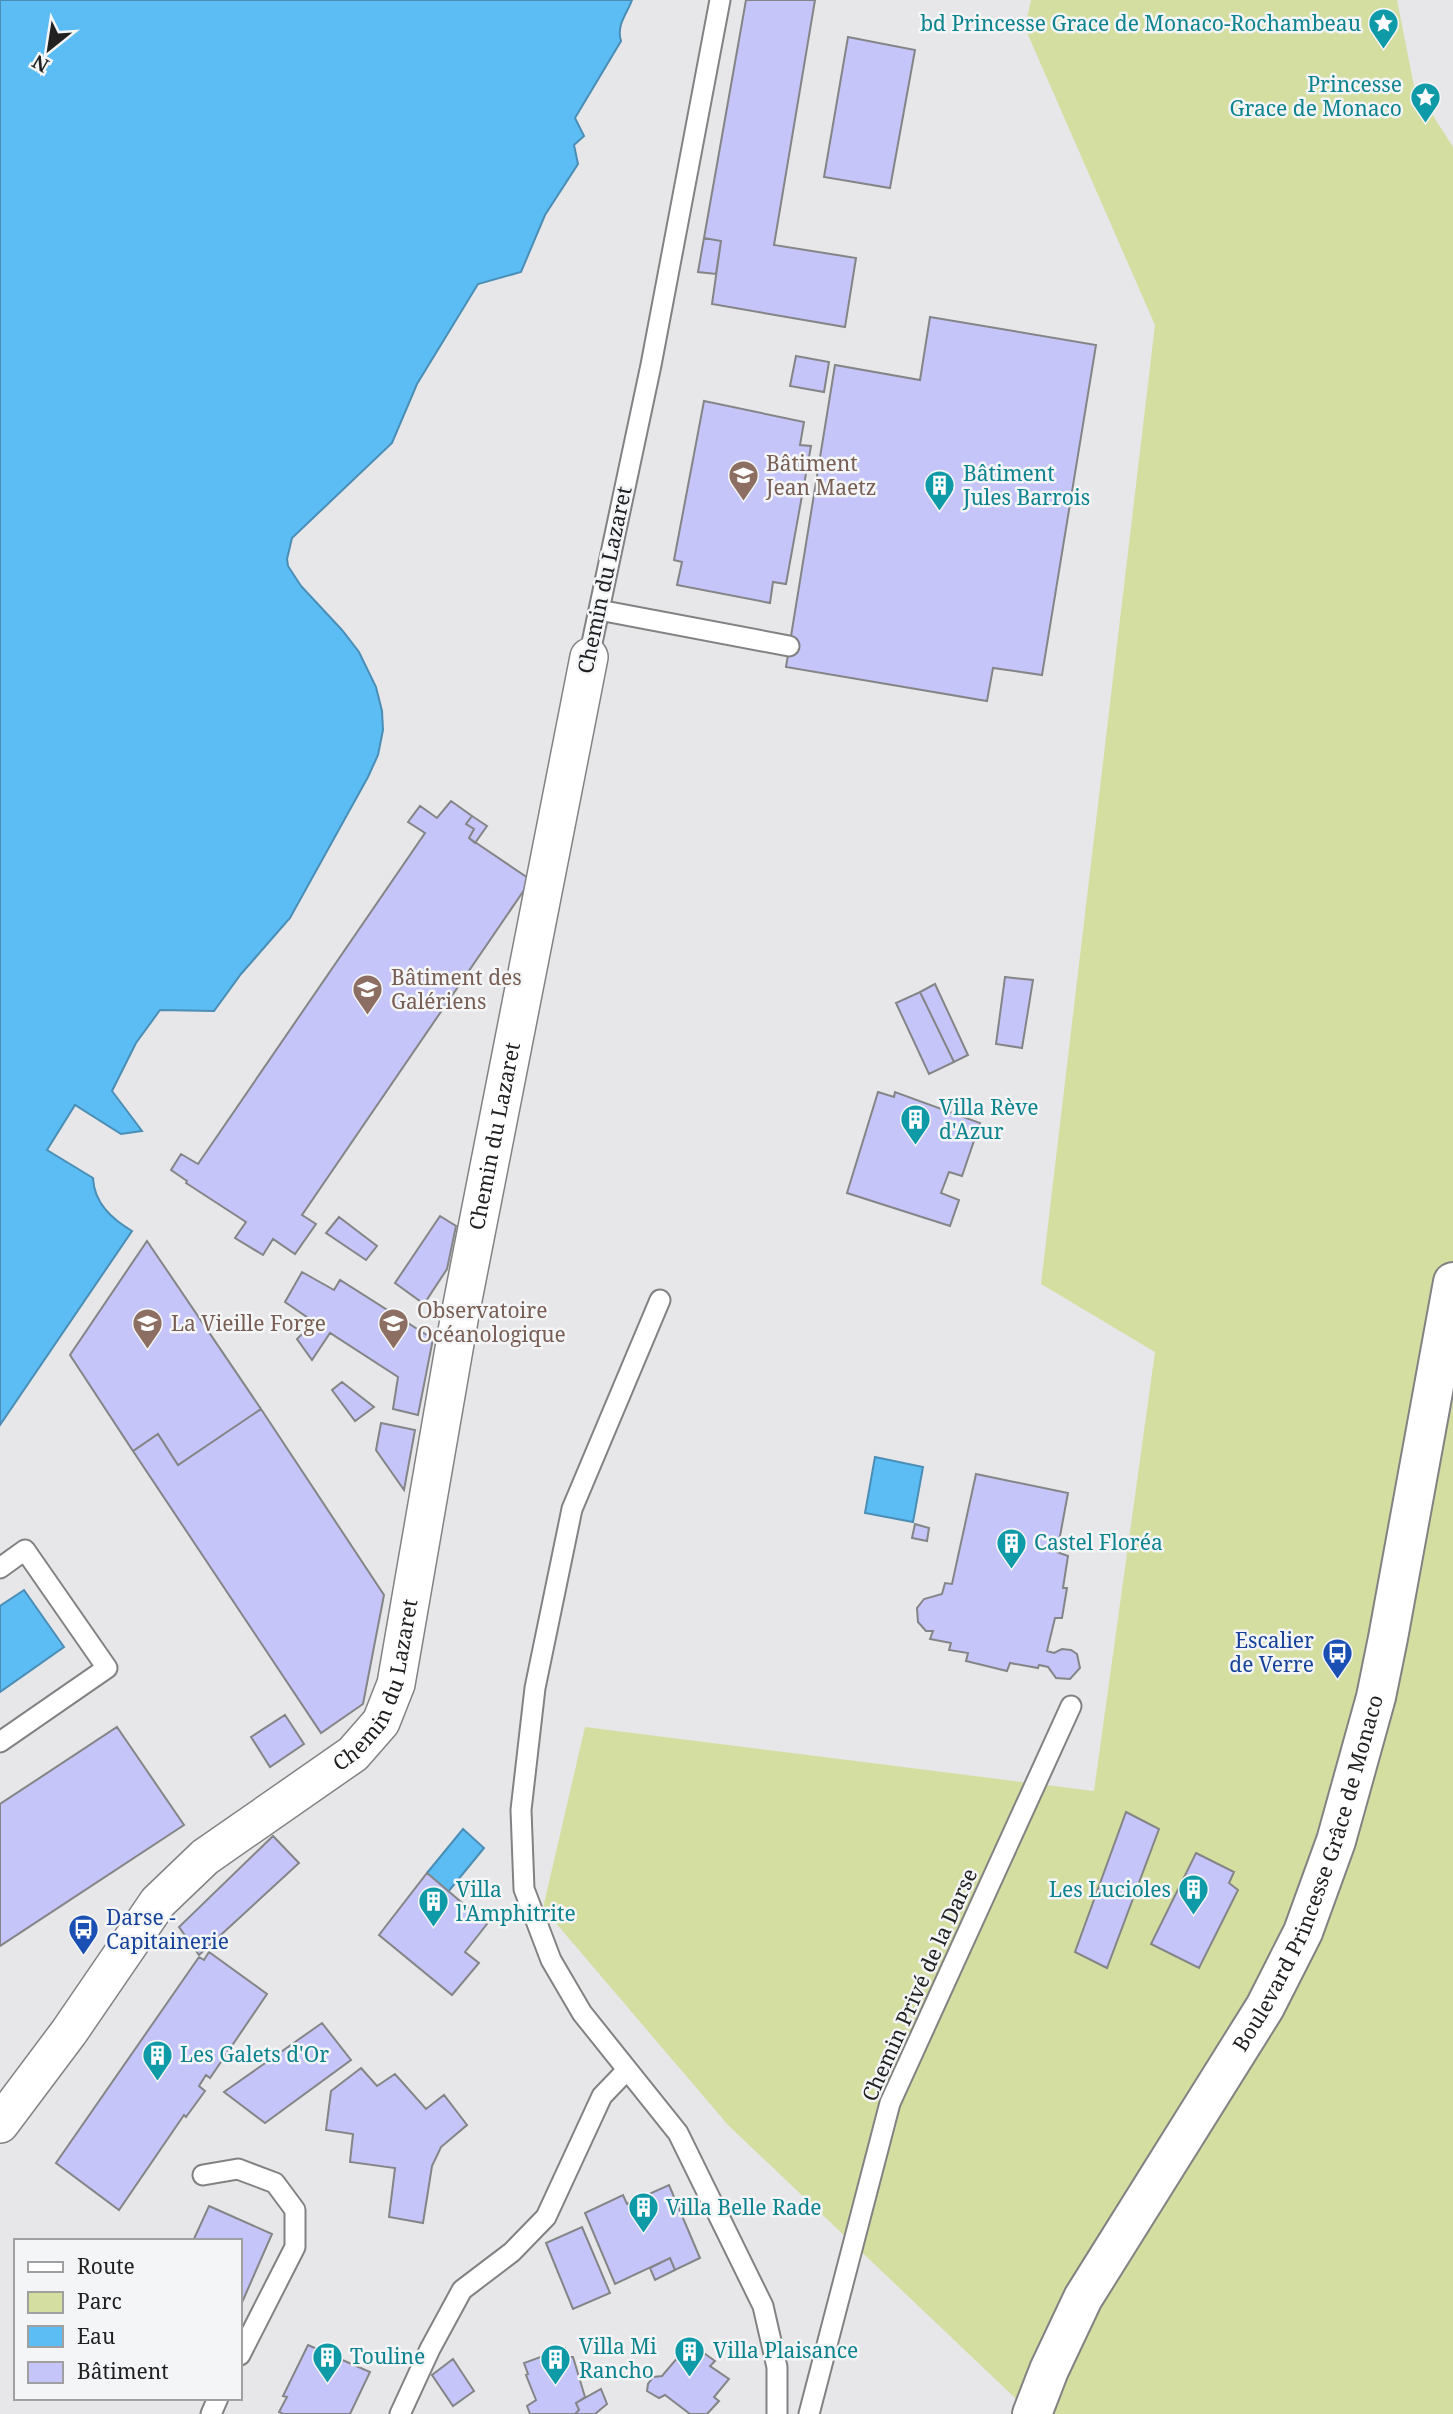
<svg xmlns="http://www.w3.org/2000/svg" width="1453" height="2414" viewBox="0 0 1453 2414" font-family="'Noto Serif',serif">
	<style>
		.green { fill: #d4dea0 }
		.water { fill: #5cbdf4; stroke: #4a8eb5; stroke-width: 2 }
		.building { fill: #c5c5f9; stroke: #848586; stroke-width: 2 }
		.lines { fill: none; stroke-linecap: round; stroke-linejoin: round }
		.service-casing { stroke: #828283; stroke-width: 23 }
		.minor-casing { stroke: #828283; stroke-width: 40 }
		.secondary-casing { stroke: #828283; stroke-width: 42 }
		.service { stroke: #fff; stroke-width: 19 }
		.minor { stroke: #fff; stroke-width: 37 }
		.secondary { stroke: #fff; stroke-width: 38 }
		.labels { text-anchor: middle; stroke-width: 5; stroke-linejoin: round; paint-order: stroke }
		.culture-label { font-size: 21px; fill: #0d838f; stroke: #f4f5f6; text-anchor: start }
		.education-label { font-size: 21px; fill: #785e54; stroke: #f4f5f6; text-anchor: start }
		.street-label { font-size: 21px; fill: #212122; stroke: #f4f5f6 }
		.transit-label { font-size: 21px; fill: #164399; stroke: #f4f5f6; text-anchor: end }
	</style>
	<rect width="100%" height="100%" fill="#e7e7e9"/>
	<path class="green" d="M1031,0H1397L1414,86L1453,147V2414H1032L728,2125L543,1908L585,1727L1094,1791L1155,1352L1041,1284L1155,325L1025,28Z"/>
	<path class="water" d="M0,0H632C627,14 616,25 621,41L575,118L584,136L574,145L578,164L545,215L521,272L478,284L417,384L392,443L292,538L287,559L288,566L301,586L342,630L359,652L376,687L382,711L383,730L378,755L368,777L290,918L241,974L214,1011L160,1010L136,1043L112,1091L142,1131L121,1134L75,1105L47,1150L93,1178C94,1203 112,1219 132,1231L0,1425Z
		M875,1457L923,1467L913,1522L865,1513Z
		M24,1590L64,1647L0,1692V1606Z
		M463,1829L484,1848L448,1892L427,1873Z"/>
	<path class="building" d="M746,0H815L774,245L856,258L845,327L712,304L721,241L704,238Z
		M848,37L915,50L890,188L824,177Z
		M704,238L721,241L716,274L698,272Z
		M930,317L1096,345L1042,675L993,668L987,701L786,667L835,365L920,380Z
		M796,356L829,362L824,392L790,386Z
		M704,401L804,422L800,445L811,446L786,584L773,582L770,603L677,585L682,562L674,560Z
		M451,801L472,816L466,824L474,829L469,838L531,880L302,1215L316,1224L295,1254L273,1239L263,1255L235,1238L246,1222L186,1183L187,1181L171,1170L181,1154L198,1164L425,833L408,822L420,806L437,818Z
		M472,816L487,826L475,843L469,838L474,829L466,824Z
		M1005,977L1033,980L1022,1048L996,1044Z
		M935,984L968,1055L954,1062L920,992Z
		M920,992L954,1062L929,1074L896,1003Z
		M878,1092L894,1097L895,1092L980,1123L962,1176L949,1172L941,1193L959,1200L950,1226L847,1193Z
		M440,1216L456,1226L447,1269L424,1304L395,1283Z
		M339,1217L377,1246L366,1260L326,1233Z
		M147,1241L261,1409L178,1465L158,1434L133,1451L70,1355Z
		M302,1272L334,1290L340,1280L433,1339L418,1415L393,1409L398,1377L330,1333L312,1360L297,1339L314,1322L285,1302Z
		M342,1382L374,1407L355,1421L332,1390Z
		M261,1409L384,1595L363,1704L321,1733L133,1451L158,1434L178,1465Z
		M381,1423L415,1430L404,1490L376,1450Z
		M976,1474L1068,1493L1057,1552L1068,1556L1063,1588H1067L1062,1618H1055L1047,1651L1054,1653L1062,1649L1071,1650L1077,1654L1080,1668L1070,1679L1056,1678L1048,1667L1039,1665L1038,1668L1010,1663L1007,1671L966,1661L968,1653L949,1650L951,1643L930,1639L933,1631H926L918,1622L917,1608L924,1599L942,1594L945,1583L952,1584Z
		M915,1524L929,1528L927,1541L912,1538Z
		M285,1715L304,1744L270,1767L251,1737Z
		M117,1727L184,1825L0,1946V1804Z
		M1126,1812L1159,1829L1107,1968L1075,1952Z
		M273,1836L299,1863L199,1955L179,1927Z
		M1196,1853L1234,1872L1229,1883L1238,1890L1199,1968L1151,1944Z
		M427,1873L487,1924L465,1952L479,1963L452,1995L379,1935Z
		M209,1952L267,1994L210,2078L206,2075L199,2086L205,2091L186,2117L184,2115L119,2210L56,2163L199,1957L204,1960Z
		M322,2023L351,2060L265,2123L224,2092Z
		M361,2068L377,2086L395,2074L426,2109L444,2095L467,2125L441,2147L432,2166L423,2223L389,2217L395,2168L350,2162L353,2134L326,2130L331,2091Z
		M669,2185L700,2258L675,2270L670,2258L615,2284L585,2213L623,2195L627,2204Z
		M209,2206L272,2234L240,2307V2241H193Z
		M582,2227L610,2293L573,2309L546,2243Z
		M670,2258L675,2270L655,2280L650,2268Z
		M690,2343L715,2361L710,2366L729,2379L714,2397L719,2401L707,2414H690L665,2395L659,2398L647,2391L648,2384L653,2377L662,2376Z
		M308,2345L370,2372L350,2414H283L279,2412L287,2397L283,2396Z
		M565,2348L567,2357H573L585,2397L576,2403L579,2410L575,2414H530L527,2406L536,2400L526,2375L528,2374L524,2363Z
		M453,2359L474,2391L453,2406L432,2375Z
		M601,2389L607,2404L595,2414H575L579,2410L576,2403Z"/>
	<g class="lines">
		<defs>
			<path id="service" d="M599,610L789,646
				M589,657L651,365L720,0
				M660,1300L572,1509L535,1688L521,1810L524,1889L551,1960L582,2013L678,2133L763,2306L777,2367V2414
				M0,1568L25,1550L107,1668L0,1742
				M203,2175L238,2169L275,2183L295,2210V2247L240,2355
				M211,2414L218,2398
				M400,2414L430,2349L462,2290L512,2252L546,2217L602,2096L627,2070
				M809,2414L890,2103L1071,1706"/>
			<g id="minor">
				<path id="s1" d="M0,2124L69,2032L158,1902L205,1857L353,1754L381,1722L396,1684L459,1320L589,657"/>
			</g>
			<g id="secondary">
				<path id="s2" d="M1032,2414L1049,2370L1083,2298L1265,2007L1303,1932L1336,1841L1376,1697L1388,1638L1453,1282"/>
			</g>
		</defs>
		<use href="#service" class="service-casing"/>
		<use href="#minor" class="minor-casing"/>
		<use href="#secondary" class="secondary-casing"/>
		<use href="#service" class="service"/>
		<use href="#minor" class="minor"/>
		<use href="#secondary" class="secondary"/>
	</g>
	<defs>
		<symbol id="sight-pin" viewBox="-11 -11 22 30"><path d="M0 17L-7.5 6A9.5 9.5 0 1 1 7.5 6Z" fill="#0f9aa8" stroke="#f4f5f6"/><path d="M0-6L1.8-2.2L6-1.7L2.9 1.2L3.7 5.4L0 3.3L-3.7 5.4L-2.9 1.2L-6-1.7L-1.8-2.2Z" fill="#fff"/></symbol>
		<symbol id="university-pin" viewBox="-11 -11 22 30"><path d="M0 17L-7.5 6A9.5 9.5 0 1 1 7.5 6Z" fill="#8d6e63" stroke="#f4f5f6"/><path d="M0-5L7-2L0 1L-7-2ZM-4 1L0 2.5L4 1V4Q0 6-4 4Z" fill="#fff"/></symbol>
		<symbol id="building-pin" viewBox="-11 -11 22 30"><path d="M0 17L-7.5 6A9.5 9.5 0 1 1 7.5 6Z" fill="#0f9aa8" stroke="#f4f5f6"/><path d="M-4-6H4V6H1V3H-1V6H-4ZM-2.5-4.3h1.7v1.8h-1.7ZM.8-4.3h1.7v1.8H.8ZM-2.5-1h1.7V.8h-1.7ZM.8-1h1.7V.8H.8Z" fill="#fff"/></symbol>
		<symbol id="bus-pin" viewBox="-11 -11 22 30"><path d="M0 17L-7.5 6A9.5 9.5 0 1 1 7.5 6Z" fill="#1a4fb4" stroke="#f4f5f6"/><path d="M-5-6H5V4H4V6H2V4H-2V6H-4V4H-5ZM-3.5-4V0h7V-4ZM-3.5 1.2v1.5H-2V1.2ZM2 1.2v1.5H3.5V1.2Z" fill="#fff"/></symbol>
	</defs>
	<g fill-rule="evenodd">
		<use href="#sight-pin" x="1366" y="6" width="35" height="47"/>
		<use href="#sight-pin" x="1408" y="80" width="35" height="47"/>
		<use href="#university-pin" x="726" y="458" width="35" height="47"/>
		<use href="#building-pin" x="922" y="468" width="35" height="47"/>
		<use href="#university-pin" x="350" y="972" width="35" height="47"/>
		<use href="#building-pin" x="898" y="1102" width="35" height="47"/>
		<use href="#university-pin" x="376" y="1306" width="35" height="47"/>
		<use href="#university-pin" x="130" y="1306" width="35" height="47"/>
		<use href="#building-pin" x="994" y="1526" width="35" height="47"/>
		<use href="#bus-pin" x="1320" y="1636" width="35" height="47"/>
		<use href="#building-pin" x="1176" y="1872" width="35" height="47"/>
		<use href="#building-pin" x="416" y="1884" width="35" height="47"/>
		<use href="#bus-pin" x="66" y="1912" width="35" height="47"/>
		<use href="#building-pin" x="140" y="2038" width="35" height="47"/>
		<use href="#building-pin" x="626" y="2190" width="35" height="47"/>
		<use href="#building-pin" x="672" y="2334" width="35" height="47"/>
		<use href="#building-pin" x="310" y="2340" width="35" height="47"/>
		<use href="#building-pin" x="538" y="2342" width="35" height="47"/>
	</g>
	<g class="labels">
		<g class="culture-label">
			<text x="1361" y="31" text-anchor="end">bd Princesse Grace de Monaco-Rochambeau</text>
			<text x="1402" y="92" text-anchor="end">Princesse<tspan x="1402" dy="24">Grace de Monaco</tspan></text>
			<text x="963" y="481">Bâtiment<tspan x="963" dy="24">Jules Barrois</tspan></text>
			<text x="939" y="1115">Villa Rève<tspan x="939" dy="24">d'Azur</tspan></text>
			<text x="1034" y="1550">Castel Floréa</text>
			<text x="456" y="1897">Villa<tspan x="456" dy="24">l'Amphitrite</tspan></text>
			<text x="1171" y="1897" text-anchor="end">Les Lucioles</text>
			<text x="180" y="2062">Les Galets d'Or</text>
			<text x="666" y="2215">Villa Belle Rade</text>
			<text x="579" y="2354">Villa Mi<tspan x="579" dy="24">Rancho</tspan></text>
			<text x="713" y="2358">Villa Plaisance</text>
			<text x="350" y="2364">Touline</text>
		</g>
		<g class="education-label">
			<text x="766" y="471">Bâtiment<tspan x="766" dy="24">Jean Maetz</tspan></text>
			<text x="391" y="985">Bâtiment des<tspan x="391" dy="24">Galériens</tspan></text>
			<text x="417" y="1318">Observatoire<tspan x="417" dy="24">Océanologique</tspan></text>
			<text x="171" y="1331">La Vieille Forge</text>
		</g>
		<g class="street-label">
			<text transform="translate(605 580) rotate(-78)" y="7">Chemin du Lazaret</text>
			<text dy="7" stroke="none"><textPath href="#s1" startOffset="1158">Chemin du Lazaret</textPath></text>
			<text dy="7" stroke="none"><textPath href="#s1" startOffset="592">Chemin du Lazaret</textPath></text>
			<text dy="7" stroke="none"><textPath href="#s2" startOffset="611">Boulevard Princesse Grâce de Monaco</textPath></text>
			<text transform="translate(920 1985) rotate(-66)" y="7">Chemin Privé de la Darse</text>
		</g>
		<g class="transit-label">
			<text x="1314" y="1648">Escalier<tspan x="1314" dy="24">de Verre</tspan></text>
			<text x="106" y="1925" text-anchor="start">Darse -<tspan x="106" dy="24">Capitainerie</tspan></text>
		</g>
	</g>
	<rect x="14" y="2239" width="228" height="161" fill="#f4f5f6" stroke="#a0a0a1" stroke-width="2"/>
	<rect x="28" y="2262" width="35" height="10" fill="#ffffff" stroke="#a0a0a1" stroke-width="2"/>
	<text x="77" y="2274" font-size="21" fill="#212122">Route</text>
	<rect x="28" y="2292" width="35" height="21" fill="#d4dea0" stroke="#a0a0a1" stroke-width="2"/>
	<text x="77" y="2309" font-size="21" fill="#212122">Parc</text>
	<rect x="28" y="2326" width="35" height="21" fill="#5cbdf4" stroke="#a0a0a1" stroke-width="2"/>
	<text x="77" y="2344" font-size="21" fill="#212122">Eau</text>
	<rect x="28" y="2362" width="35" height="21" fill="#c5c5f9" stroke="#a0a0a1" stroke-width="2"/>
	<text x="77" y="2379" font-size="21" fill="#212122">Bâtiment</text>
	<g transform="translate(49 49) rotate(210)" stroke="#f4f5f6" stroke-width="5" paint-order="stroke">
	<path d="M0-5L12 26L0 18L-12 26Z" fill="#212122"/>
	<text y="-10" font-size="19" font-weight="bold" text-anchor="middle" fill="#212122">N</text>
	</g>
</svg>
